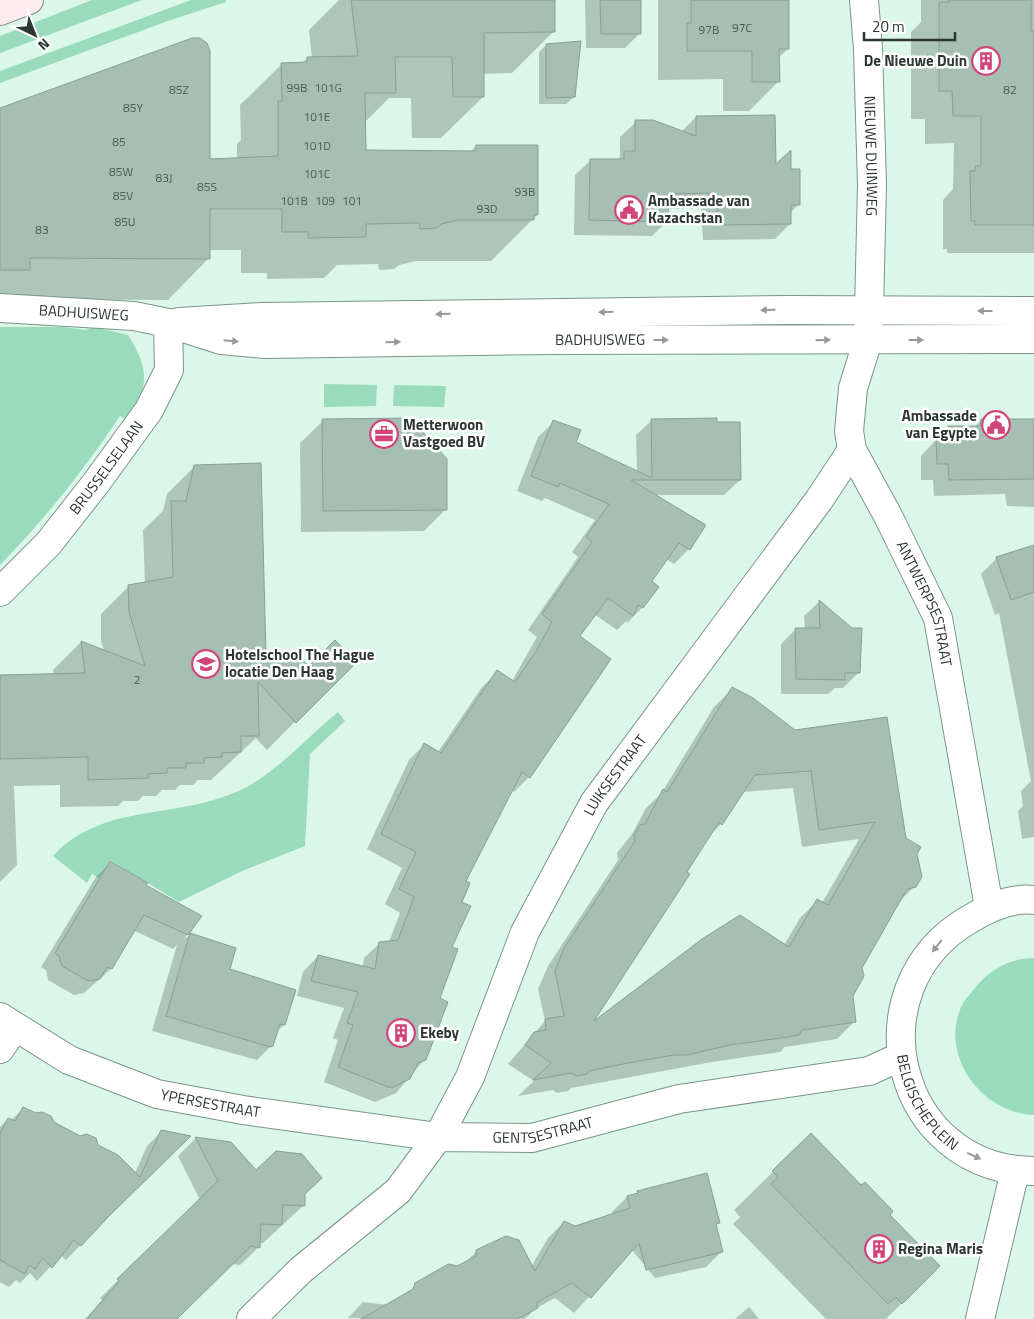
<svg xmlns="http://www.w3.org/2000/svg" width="1034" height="1319" viewBox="0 0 1034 1319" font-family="'Titillium Web',sans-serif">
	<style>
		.green { fill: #9bdbbd }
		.shadow { fill: #0003; fill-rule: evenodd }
		.building { fill: #a5c0b3; stroke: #86a194; fill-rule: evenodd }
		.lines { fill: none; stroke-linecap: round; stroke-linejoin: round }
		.street-casing { stroke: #7b9588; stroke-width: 30 }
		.secondary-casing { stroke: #7b9588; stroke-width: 30 }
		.street { stroke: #fff; stroke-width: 28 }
		.secondary { stroke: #ffeaf0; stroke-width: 28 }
		.oneway { fill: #969b98 }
		.labels { text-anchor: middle; stroke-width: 5; stroke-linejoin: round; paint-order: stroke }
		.number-label { font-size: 12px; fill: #4a5952 }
		.poi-label { font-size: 15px; font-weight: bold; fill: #2c3731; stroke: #fff; text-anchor: start }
		.street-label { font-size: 15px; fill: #2c3731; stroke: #fff }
	</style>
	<rect width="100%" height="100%" fill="#daf7e9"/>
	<path class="green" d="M92,0H142L0,53V36Z
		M191,0H226V2L168,21L0,83V71Z
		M0,327H64L85,330L95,327L128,335C150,370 149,386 128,421L120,416C84,470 45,519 0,565Z
		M324,384L377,385L376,406L324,407Z
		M394,385L446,386L444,407L393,406Z
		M338,712L345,721L310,754L305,846L242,871L179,902L110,860L99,878L92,874L87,883L53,856C102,803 175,819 236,792C274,776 306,738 338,712Z
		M1034,958V1115C981,1114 937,1053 963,1003C966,998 971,993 975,988C989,970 1010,958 1034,958Z"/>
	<path class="shadow" d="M339,0H553V32L512,73L483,74V97L441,138H412L411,98H389L364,123L365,151L470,152L476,146L537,215L491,261H416L399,265L394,269L379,270L378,264L337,265L324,278L267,279V273H241V250H209V258L168,300L0,299V110L209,160L237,159V144L241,140L240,105L282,64H302L307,58H312L309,30Z
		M585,0H640V33L625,48H586Z
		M658,0H788V49L778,58L779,81L749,111H723V79L658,80Z
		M921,0H1034V253H947V249H943V200L953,189L954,143L925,144V119H911V32L921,22Z
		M546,45L574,97L566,104H539V52Z
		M696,117L774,167L790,170L798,205L790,213V224L775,239L703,240L701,208L667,209V221L652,236L574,235L575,175L591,160H617L620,157V137L636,122L681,132Z
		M1034,419V507L1007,506L1005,494L934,496L933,480H921V456L948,427H975L981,420Z
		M652,420L740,480L724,495H653L689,549L674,564L666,559L650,581L643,607L627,623L626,621L617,630L594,614L579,636L529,777L514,792L512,790L464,882L425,1059L396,1093L375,1102L324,1082L338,1040L333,1038L344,1008L297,996L303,972L318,956L363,967L364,958L380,943L389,942L400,913L385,904L402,868L367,849L409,760L424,745L438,752L482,687L498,672L512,681L537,637L528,630L578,557L572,552L595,520L545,498L542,501L517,491L538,437L554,422L575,443L637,472L636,435Z
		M323,421L446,509L424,531L301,532L300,443Z
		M195,466L265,656L309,667L354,662L267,750L256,738L211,780H198L193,785H180L175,790H162L156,796H143L138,801H123L118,806L60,807V785L14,786L17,865L0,882V676L54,675L53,670L81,642L104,651L101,641V614L129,586L145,583L143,530L163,511L167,494Z
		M1030,547H1034V837L1022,839L1018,811L1023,806L1021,791L1031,781L999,613L995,615L981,574L996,559Z
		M819,602L852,629L858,673L843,688H835L828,694H781V644L796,629H805L804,616Z
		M732,689L905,839L916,854L915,886L897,904L860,968L851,996L855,1021L837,1039L785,1047L780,1052L712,1062L571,1088L568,1091L557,1093L553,1090L518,1096L534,1081L508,1064L545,1021L538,989L548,966L618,860L617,853L632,834L646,808L661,794L714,707ZM793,788L802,847L859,839L822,903L818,900L800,918L784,945L589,1025L707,838L721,824L742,792Z
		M110,863L144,886L200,916L184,939L190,935L284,1025L275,1033L272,1045L257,1060L152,1031L177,945L173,949L133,930L111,969L84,993L74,995L48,980L46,970L41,967L96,877Z
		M23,1109L97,1145L135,1173L147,1146L162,1131L188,1137L66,1260L61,1255L37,1281L30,1273L20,1283L16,1280L9,1287L0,1282V1127L8,1119L11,1120Z
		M196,1138L256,1172L304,1194V1205L263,1243H259V1247L240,1265L231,1264L176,1319H85L102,1300L100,1298L200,1200L178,1156Z
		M773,1172L888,1215L939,1266L886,1319H826L733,1224L740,1217L734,1210Z
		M627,1197L718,1222L715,1226L721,1252L706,1267L655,1278L632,1250L574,1313L555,1298L535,1309L525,1319L348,1318L363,1302L388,1305L444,1268L457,1267L466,1262L477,1251L531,1267L548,1238L564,1222L575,1228L613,1215L612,1212Z
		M749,1307L759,1319H735Z"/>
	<path class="building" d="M351,0H555V32L484,33V97H453L452,57H395L396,93H365L366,150L476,151V145H538V215H534V220H458L441,224L437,228L420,229L419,223L366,224V237L308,238V232H282V209H210V259L30,258V270H0V108L192,38H200L207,43L210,51V159L278,156V101H282L281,63L307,62V57L358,56Z
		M600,0H641V34H601Z
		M691,0H789V49H779L780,82H752V51H687V23H691Z
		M949,0H1031V31H1034V225H975V221H971L970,171H975V166H981V116H953L952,91H939V2H949Z
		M581,41L575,97L546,98V44Z
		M775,115L776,164L791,150V169H800V205H791V224L718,225L716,193L668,194L669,222L589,220L590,159H624V151H635V120H653L696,136V116Z
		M410,418L447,459V510L323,511L322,419Z
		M717,418V422H740L741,480H631L706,525L690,550L679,543L652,581L659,587L643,608L638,605L633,616L608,598L580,636L611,659L530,778L522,772L466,881L470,883L462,902L471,906L452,947L458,949L440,998L448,1002L426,1060L418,1063L410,1079L391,1088L338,1067L353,1025L347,1023L358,992L311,981L318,955L375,969L379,942L398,940L414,897L399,889L416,852L381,834L424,743L441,753L497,670L515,682L535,653L552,622L542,614L592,542L586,537L609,504L560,483L558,487L531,476L553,420L581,430L576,442L652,478L651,419Z
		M981,419H1034V479L949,480L948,464H937L936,439H948V426H980Z
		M261,463L266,655L294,653L309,666L335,640L356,662L351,668L296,723L258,682L259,736H241V752L222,753V757L204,758V763H186V768H167V773L148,774V778L88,780V757L0,759V675L85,673L81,641L145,666L129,612L128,585L173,577L171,501H186L194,465Z
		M1034,545V592L1011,600L996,557Z
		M819,600L852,628H862L860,673H845V680L796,679L795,628H820Z
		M732,687L753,698L795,730L887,717L906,838L921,847L917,854L922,877L916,887L907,889L862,968L864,976L853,996L856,1022L802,1030L799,1035L788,1037L730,1045L687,1055H674L628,1063L589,1071L587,1074L576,1076L571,1073L533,1080L551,1063L525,1045L534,1032L546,1030L545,1019L564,1016L555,971L564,948L635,841L634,835L640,825L645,824L663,789L667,792ZM811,771L819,830L875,822L828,905L817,899L789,947L740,915L702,939L594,1021L690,874L687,872L719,822L722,825L755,775Z
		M110,861L148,883L146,885L202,916L188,935L144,915L112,969L107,967L100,979L88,981L62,966L59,956L55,953Z
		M190,933L236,948L230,969L296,990L285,1025L280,1024L273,1046L270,1047L166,1016Z
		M23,1107L36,1113L42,1112L51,1116L54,1122L80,1136L87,1134L96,1138L98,1145L118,1155L140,1177L161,1130L191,1136L109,1216L81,1246L74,1240L52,1268L43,1258L35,1269L29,1265L25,1274L0,1260V1133L8,1118L15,1121Z
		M811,1133L861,1185L865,1182L893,1211L890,1215L940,1266L902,1304L896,1297L888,1304L771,1184L778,1177L772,1171Z
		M195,1137L231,1142L256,1170L276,1151L302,1154L322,1178L305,1194V1206L283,1205L282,1225L261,1224L260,1248L251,1246L177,1319H87L119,1281L117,1279L218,1181Z
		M707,1173L720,1223L716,1224L723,1252L646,1270L639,1243L591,1298L572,1283L536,1303L538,1308L517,1319H361L413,1289L415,1283L443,1267L449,1264L457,1266L476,1256V1250L506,1236L519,1240L535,1271L564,1221L575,1226L630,1208L627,1196L638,1193L637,1191Z"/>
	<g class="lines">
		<defs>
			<g id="street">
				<path id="s1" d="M864,0L868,49L872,185L869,311L868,340L853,388L849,431L852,450L888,516L938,618L989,907"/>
				<path id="s2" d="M0,308L134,316L168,323L221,340L265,344L549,340L1034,339"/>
				<path d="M179,322L261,317L790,310L1034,311"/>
				<path id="s3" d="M0,592L48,544L96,483L149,410L169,370L168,323"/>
				<path id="s4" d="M1034,900C1012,897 988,908 970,919C850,988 896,1171 1034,1171"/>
				<path id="s5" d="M0,1017L69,1060L157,1094L243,1110L438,1137L470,1077L525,932L594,803L819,500L852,450"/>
				<path d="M0,1049L14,1028"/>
				<path id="s6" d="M251,1319L301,1270L398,1191L438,1137L532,1138L679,1099L869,1071L900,1057"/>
				<path d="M980,1319L1015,1171"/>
			</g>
			<path id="secondary" d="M0,11L29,0"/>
		</defs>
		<use href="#street" class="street-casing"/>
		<use href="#secondary" class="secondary-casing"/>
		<use href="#street" class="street"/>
		<use href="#secondary" class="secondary"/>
	</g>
	<defs><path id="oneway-solid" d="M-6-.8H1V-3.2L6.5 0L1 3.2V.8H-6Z" transform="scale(1.25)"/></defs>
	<g class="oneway">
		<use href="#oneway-solid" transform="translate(768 310) rotate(179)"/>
		<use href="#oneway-solid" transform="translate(985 311) rotate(180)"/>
		<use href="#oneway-solid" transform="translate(606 312) rotate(179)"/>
		<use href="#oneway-solid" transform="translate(443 314) rotate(179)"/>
		<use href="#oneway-solid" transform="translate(661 340)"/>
		<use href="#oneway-solid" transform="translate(823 340) rotate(-1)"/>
		<use href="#oneway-solid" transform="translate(916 340)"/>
		<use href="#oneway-solid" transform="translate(231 341) rotate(5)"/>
		<use href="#oneway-solid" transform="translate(393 342) rotate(-1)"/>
		<use href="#oneway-solid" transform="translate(937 946) rotate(128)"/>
		<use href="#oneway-solid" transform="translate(974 1156) rotate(24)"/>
	</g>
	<defs>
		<symbol id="building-ring" viewBox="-11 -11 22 22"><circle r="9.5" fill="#fff" stroke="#d04477" stroke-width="1.5"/><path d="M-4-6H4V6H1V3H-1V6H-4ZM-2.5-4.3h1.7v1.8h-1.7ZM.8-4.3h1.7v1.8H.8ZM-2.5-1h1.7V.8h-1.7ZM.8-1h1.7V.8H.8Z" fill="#d04477"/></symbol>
		<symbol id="civic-ring" viewBox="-11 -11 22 22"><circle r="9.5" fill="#fff" stroke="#d04477" stroke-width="1.5"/><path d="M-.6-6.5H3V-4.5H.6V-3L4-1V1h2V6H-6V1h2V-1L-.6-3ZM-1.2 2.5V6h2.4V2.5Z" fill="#d04477"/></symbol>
		<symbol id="office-ring" viewBox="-11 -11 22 22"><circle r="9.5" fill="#fff" stroke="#d04477" stroke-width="1.5"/><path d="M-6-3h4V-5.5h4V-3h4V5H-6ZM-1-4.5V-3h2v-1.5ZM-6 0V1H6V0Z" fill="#d04477"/></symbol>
		<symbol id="university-ring" viewBox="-11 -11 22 22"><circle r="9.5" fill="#fff" stroke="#d04477" stroke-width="1.5"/><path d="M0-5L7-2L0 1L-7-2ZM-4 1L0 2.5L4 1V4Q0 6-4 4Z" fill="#d04477"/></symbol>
	</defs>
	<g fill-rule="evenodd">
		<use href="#building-ring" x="970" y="45" width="32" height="32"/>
		<use href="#civic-ring" x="613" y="194" width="32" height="32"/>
		<use href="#civic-ring" x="980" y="409" width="32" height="32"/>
		<use href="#office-ring" x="368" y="418" width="32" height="32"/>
		<use href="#university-ring" x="190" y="648" width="32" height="32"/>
		<use href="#building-ring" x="385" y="1017" width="32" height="32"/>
		<use href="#building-ring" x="863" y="1233" width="32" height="32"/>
	</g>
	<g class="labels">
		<g class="number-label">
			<text x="742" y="32">97C</text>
			<text x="709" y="34">97B</text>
			<text x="297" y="92">99B</text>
			<text x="328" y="92">101G</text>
			<text x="179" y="94">85Z</text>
			<text x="1010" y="94">82</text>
			<text x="133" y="112">85Y</text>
			<text x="317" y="121">101E</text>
			<text x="119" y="146">85</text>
			<text x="317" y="150">101D</text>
			<text x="121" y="176">85W</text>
			<text x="317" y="178">101C</text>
			<text x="164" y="182">83J</text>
			<text x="207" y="191">85S</text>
			<text x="525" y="196">93B</text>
			<text x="123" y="200">85V</text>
			<text x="294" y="205">101B</text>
			<text x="325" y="205">109</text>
			<text x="352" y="205">101</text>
			<text x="487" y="213">93D</text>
			<text x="125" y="226">85U</text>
			<text x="42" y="234">83</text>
			<text x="137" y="684">2</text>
		</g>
		<g class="poi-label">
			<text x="967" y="66" text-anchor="end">De Nieuwe Duin</text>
			<text x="648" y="206">Ambassade van<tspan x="648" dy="17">Kazachstan</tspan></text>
			<text x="977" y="421" text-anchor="end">Ambassade<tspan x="977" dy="17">van Egypte</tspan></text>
			<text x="403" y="430">Metterwoon<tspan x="403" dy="17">Vastgoed BV</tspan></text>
			<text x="225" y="660">Hotelschool The Hague<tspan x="225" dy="17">locatie Den Haag</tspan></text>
			<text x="420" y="1038">Ekeby</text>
			<text x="898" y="1254">Regina Maris</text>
		</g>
		<g class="street-label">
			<text dy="5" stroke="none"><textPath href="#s1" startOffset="156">NIEUWE DUINWEG</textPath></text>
			<text dy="5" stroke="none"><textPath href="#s2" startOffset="84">BADHUISWEG</textPath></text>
			<text dy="5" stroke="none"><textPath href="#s2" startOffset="604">BADHUISWEG</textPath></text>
			<text dy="5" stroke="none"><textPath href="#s3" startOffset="164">BRUSSELSELAAN</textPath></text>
			<text dy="5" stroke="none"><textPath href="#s1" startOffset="624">ANTWERPSESTRAAT</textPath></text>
			<text dy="5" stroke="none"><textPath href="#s5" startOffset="864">LUIKSESTRAAT</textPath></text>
			<text dy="5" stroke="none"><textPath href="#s4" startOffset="284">BELGISCHEPLEIN</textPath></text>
			<text dy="5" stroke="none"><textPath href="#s5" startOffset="230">YPERSESTRAAT</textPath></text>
			<text dy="5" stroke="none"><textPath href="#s6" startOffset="368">GENTSESTRAAT</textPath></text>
		</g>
	</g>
	<g transform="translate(35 35) rotate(137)" stroke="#ffffff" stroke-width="4" paint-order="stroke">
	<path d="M0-4L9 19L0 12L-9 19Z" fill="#2c3731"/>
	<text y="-8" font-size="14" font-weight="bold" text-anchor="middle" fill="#2c3731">N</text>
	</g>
	<path d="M864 32v8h91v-8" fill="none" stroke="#2c3731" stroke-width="2.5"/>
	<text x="872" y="32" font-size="15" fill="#2c3731" stroke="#ffffff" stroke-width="4" paint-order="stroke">20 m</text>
</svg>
